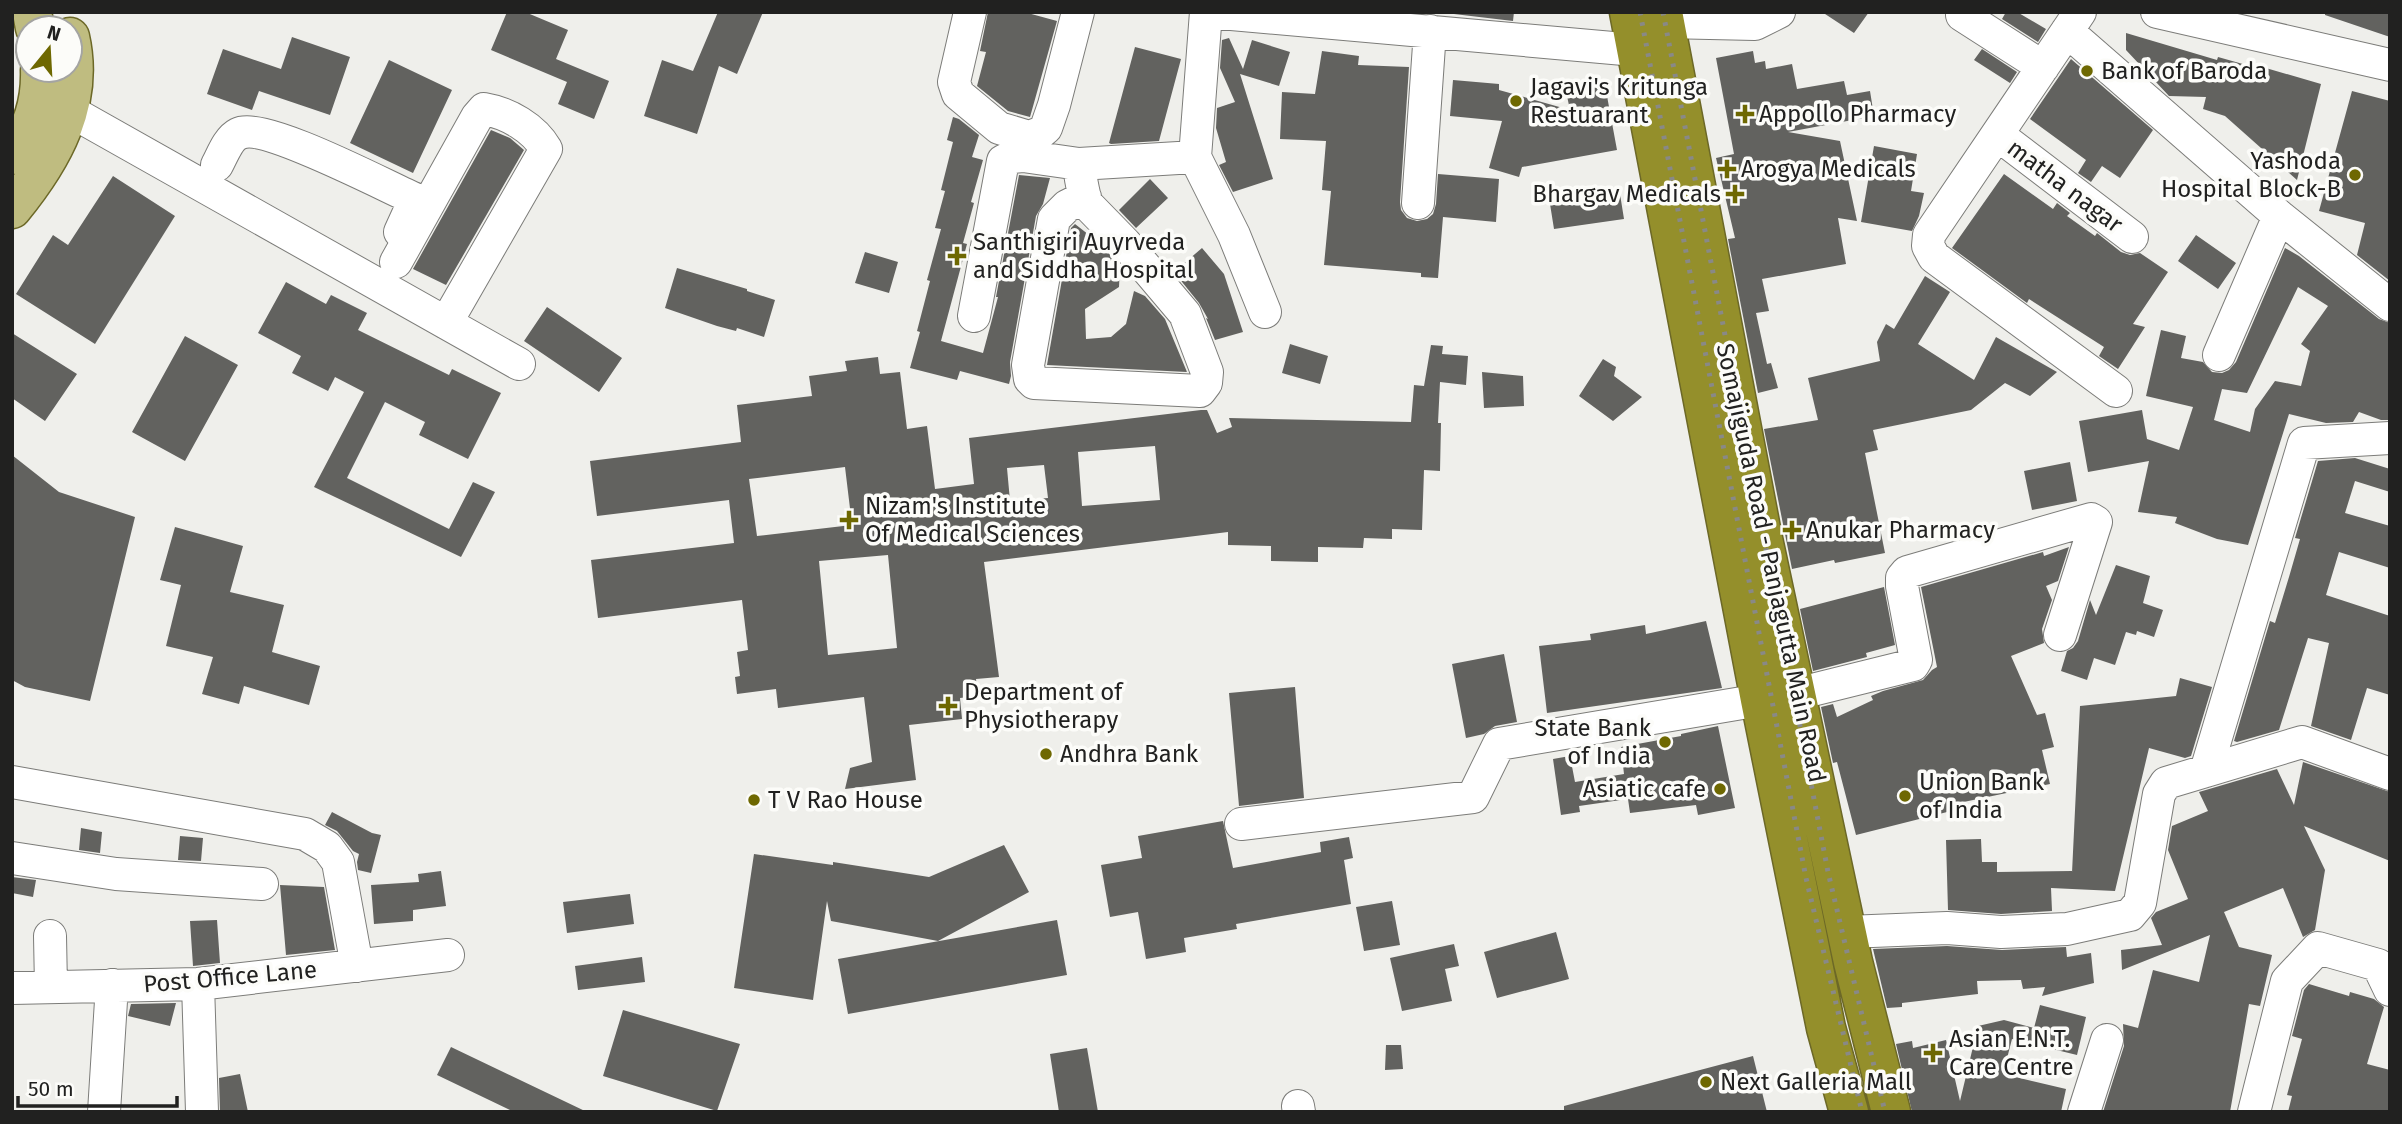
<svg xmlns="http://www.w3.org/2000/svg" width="2402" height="1124" viewBox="0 0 2402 1124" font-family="'Fira Sans',sans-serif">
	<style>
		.building { fill: #62625f; fill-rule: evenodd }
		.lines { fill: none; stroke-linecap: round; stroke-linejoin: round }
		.minor-casing { stroke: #7c7c79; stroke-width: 34 }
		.major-casing { stroke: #6c6827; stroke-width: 41 }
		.highway-casing { stroke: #6c6827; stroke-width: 41 }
		.minor { stroke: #fff; stroke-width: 32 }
		.major { stroke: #bfbc80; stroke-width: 38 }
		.highway { stroke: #948f2b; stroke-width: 38 }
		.rail { stroke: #898987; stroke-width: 5; stroke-dasharray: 3.5 7; stroke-linecap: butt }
		.poi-dot { fill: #6e6801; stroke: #fcfcf9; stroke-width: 2.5 }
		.labels { text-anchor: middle; stroke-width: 7; stroke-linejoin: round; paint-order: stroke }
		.poi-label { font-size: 24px; fill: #212120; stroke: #fcfcf9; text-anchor: start }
		.street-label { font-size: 24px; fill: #212120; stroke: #fcfcf9 }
	</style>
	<rect width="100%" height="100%" fill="#efefeb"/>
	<path class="building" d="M507,12H525L568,30L556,59L609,81L594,119L558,104L567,82L491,50Z
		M718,12H763L737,74L719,66L697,134L644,116L662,60L693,71Z
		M988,12H1024L1057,21L1030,117L1008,111L977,86L986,52L980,51Z
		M1437,12H1514L1513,21Z
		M1822,12H1869L1854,33Z
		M2006,12H2017L2046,29L2038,42L2002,19Z
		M2325,12H2390V37L2325,15Z
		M2126,33L2217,60L2218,57L2257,68L2259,66L2321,84L2297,180L2225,116L2203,109L2206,97L2169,96L2126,50Z
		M292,37L350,57L330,115L259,91L252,110L207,94L223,49L281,69Z
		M1229,38L1243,69L1252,40L1290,52L1279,86L1240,74L1273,179L1233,192L1219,165L1226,162L1216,128L1217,108L1235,102L1220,68L1222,40Z
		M1135,47L1181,59L1159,141L1111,144L1109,143Z
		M1982,49L2017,72L2010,83L1974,60Z
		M1322,51L1359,56L1358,65L1409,67L1400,202L1401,210L1407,218L1417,221L1427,219L1433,214L1436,204L1438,174L1499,179L1496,222L1443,217L1438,278L1421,277V273L1324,265L1331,191L1322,190L1326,141L1280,139L1282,92L1315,94Z
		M1753,51L1755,63L1765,61L1766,69L1792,64L1797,89L1844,81L1847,95L1870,91L1874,116L1788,132L1840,141L1857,221L1838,218L1846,264L1762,279L1769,311L1756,313L1767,364L1771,363L1778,388L1758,393L1728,239L1735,238L1716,158L1734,154L1716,58Z
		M2071,59L2153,130L2120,178L2102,166L2091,182L2078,173L2086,160L2030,119Z
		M389,60L452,90L413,173L350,143Z
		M1453,80L1499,84V90L1570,110L1567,96L1572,95L1571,86L1590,83L1607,96L1617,150L1522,167L1519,177L1489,168L1502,121L1450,116Z
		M2352,91L2390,101V281L2357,255L2365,223L2319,211Z
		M953,117L959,119L979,135L972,157L983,160L971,202L974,203L963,243L967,244L941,341L983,353L998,297H996L1019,175L1050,178L1043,204L1036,216L1010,362L1011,376L1009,384L960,371L957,380L910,368L920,332L917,331L930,281L927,280L941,229L935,228L945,191L941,190L953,142L947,140Z
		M491,130L510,138L524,150L446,285L413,269Z
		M1874,146L1917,154L1911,191L1924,193L1919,216L1912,231L1861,222Z
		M2004,174L2053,209L2057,203L2070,213L2067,216L2095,236L2097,233L2121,252L2130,255L2140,253L2168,272L2133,324L2145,327L2118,369L2099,356L2104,347L2029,299L2027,303L1952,248Z
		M113,176L175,216L95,344L16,294L53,235L68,245Z
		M1150,179L1168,198L1136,228L1119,210Z
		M1620,194L1624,219L1554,229L1550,204Z
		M1075,224L1098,242L1096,249L1106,250L1120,266L1119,287L1085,309L1086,339L1111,337L1126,324L1134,291L1145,296L1165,319L1187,372L1047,365L1071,228Z
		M2196,235L2236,263L2218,289L2178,261Z
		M1202,248L1224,274L1243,332L1215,340L1206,318L1208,319L1199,303L1174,272Z
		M2285,248L2299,256L2379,319L2390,323V420H2381L2359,412L2353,422L2326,423L2289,414L2248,545L2217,539L2175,523L2177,517L2138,512L2149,461L2088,472L2079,421L2142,410L2147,439L2179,450L2193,407L2146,396L2161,330L2186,336L2181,358L2203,362L2212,372L2222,373L2229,370L2236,362ZM2298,287L2328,306L2301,344L2310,351L2301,386L2275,381L2255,409L2250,432L2214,420L2222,389L2247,393Z
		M865,252L898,262L889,293L855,283Z
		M677,268L747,289V291L775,300L764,337L737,328L736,331L717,326L665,308Z
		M1925,276L1950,292L1918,344L1974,380L1996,337L2057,372L2030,396L2005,383L1971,410L1873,430L1878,450L1865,453L1885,553L1835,563L1834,560L1792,569L1764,429L1818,420L1808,378L1880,361L1877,342L1886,324L1894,329Z
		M286,282L326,304L331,295L367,313L358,330L449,375L452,369L501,393L468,459L419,435L425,422L385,402L347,478L449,529L473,482L495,492L461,557L314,487L364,392L335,377L328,391L292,373L301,356L258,333Z
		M547,307L622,358L599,392L524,341Z
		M12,333L77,374L45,421L12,398Z
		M185,336L238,365L185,461L132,432Z
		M1290,344L1328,356L1320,384L1282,373Z
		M1431,345L1443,346L1442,354L1468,356L1466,385L1440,382L1438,423H1441L1440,471L1424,470L1422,530L1392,529V539L1364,538L1363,548L1318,547V562L1271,561V546L1228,545V532L984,562L999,677L976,679L978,696L960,698L962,719L909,725L916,780L845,789L850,768L872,762L864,697L778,708L776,689L737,694L735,677L740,676L737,652L748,650L742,600L598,618L591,560L734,543L729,500L597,516L590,461L741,442L737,405L812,396L809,376L847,371L845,361L878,357L880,374L900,372L907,429L927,426L935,489L974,484L969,438L1201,410H1207L1217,433L1232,427L1229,418L1411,422L1414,385L1424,386ZM1155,446L1160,500L1082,506L1078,452ZM1044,465L1048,498L1010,501L1007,468ZM845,467L852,525L757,536L749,479ZM888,555L897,648L828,655L819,561Z
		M1603,359L1616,367L1614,376L1642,397L1613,421L1579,396Z
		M1482,372L1523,376L1524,406L1484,408Z
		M12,455L59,492L135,517L90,701L25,687L12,680Z
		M2355,458L2390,469V492L2355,481L2345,513L2390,526V568L2339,552L2326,595L2390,616V695L2367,688L2351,740L2311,726L2329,643L2308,638L2279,730L2237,742L2234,741L2270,621L2275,623L2289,577L2300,539L2295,538L2318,461Z
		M2070,462L2077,501L2032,510L2024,471Z
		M175,527L243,546L230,592L284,605L272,652L320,666L309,705L244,686L239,704L202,694L213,657L166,646L181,585L160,580Z
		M2069,547L2058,581L2046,586L2052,600L2042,629L2044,643L2011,656L2037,715L2045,713L2054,747L2042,750L2050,784L1954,804L1955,810L1856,835L1837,762L1833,763L1821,707L1833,704L1837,717L1873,700L1871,696L1883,691L1923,680L1932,670L1937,667L1921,587L2043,552L2044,556Z
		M2116,565L2150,576L2143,603L2163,610L2154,637L2137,631L2136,635L2126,632L2115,665L2094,658L2087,680L2061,671L2067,651L2073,648L2078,641L2090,600L2096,615Z
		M1884,587L1895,645L1866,653L1867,657L1813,671L1800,609Z
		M1706,621L1722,688L1547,713L1539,646L1591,640L1590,634L1645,625L1646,634Z
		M1504,654L1517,722L1495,726L1484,734L1466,738L1452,664Z
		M2180,678L2212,687L2191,756L2185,758L2149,748L2115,891L2051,888L2052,911L2001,914L1948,910L1946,840L1981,839L1982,862H1997V872L2072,871V873L2080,706L2176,696Z
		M1295,687L1304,798L1239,806L1229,693Z
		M1718,726L1735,808L1698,815L1696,805L1630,813L1628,799L1579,806L1580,812L1561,815L1553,759L1570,756L1575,782L1624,774L1621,747L1681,736V734Z
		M2303,762L2390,792V861L2304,826L2325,870L2315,930L2303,937L2283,888L2224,912L2239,947L2272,955L2260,1006L2249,1004L2230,1112H2103L2124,1046L2123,1024L2138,1028L2153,970L2199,982L2210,935L2122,970L2121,950L2162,945L2151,918L2156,912L2188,899L2168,850L2172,826L2208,811L2199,792L2277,769L2294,805Z
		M332,812L372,833L381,835L371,873L358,870L357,862L359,854L353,851L337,831L325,825Z
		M1223,821L1233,868L1321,852L1320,842L1349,837L1353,858L1344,860L1351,904L1236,924L1237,929L1184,938L1186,952L1146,959L1138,912L1110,917L1101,865L1142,858L1138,836Z
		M81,828L102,832L100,853L79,850Z
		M180,836L203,838L201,861L178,860Z
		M1004,845L1029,892L938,941L831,921L827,901L813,1000L734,988L754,854L833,865V862L929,877Z
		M441,871L446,906L413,910V921L374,924L371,885L419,882L418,874Z
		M12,877L36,880L33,897L12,893Z
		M280,885L324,887L335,950L286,955Z
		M630,894L634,924L567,933L563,902Z
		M1392,901L1400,945L1364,951L1356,907Z
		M217,920L220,963L193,966L190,921Z
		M1057,920L1067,975L848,1014L838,959Z
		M1556,932L1569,979L1497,998L1484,952Z
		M1454,944L1459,966L1445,969L1452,1001L1402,1011L1390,958Z
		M1947,946L2002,950L2066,947L2067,957L2091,953L2094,983L2042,996L2045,987L2023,989L2021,980L1977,981L1978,994L1902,1003V1007L1887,1008L1873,949Z
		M642,957L645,982L578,990L575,966Z
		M2309,984L2349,996L2350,992L2374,999L2384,1007L2367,1064L2390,1070V1112H2288L2292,1096L2287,1095L2302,1039L2292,1036L2304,990Z
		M176,1003L170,1026L128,1016L131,1004Z
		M2040,1005L2086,1017L2077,1055L2012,1039L2003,1074L2066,1089L2061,1112H1912L1896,1044L1912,1041L1913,1048L1946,1040L1960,1101L1978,1026L2004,1020L2034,1028Z
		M623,1010L740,1044L717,1111L603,1076Z
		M1386,1045H1401L1403,1069L1385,1070Z
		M451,1047L587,1112H514L437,1075Z
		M1087,1048L1098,1112H1059L1050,1054Z
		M1753,1056L1767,1112H1564V1106Z
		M240,1074L248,1112H220L219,1078Z"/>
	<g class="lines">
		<defs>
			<path id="minor" d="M970,12L954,82L958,94L999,128L1029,137L1040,133L1046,128L1054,105L1078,12
				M1209,12L1635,50
				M2080,12L1929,235L1928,246L1934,257L2116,391
				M2157,12L2390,65
				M1962,15L2043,67
				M1665,22L1755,24L1779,12
				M2067,31L2279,216L2390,305
				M70,111L519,364
				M1998,135L2132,237
				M1195,157L1234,235L1265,312
				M1079,164C1080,178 1083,190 1086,203L1125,243L1185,314L1207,372L1206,383L1200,391L1034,383L1030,379L1028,365L1054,219L1067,206L1085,197
				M217,165C222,156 228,139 238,134C263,121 385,186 415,199L400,232
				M1418,203L1430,31
				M396,262L477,117L484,109C508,113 534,128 546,149L446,323
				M974,316L1003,161L1011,157L1023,156L1079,164L1195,157L1206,12
				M2219,355L2279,216
				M1796,694L1913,665L1916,660L1902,586V578L1907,572L2091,519L2096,522L2060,635
				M2206,771L2304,443L2390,438
				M12,782L305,834L327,847L338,862L357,966
				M1241,824L1473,797L1499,744L1760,700
				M12,858L116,874L262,884
				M1847,932L1947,928L2001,932L2067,929L2130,915L2140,903L2159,794L2166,783L2302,742L2390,774
				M50,936L51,987
				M198,984L202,1112
				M12,988L198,984L448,955
				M1298,1106L1299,1112
				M104,1112L112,985
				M2084,1112L2107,1040
				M2254,1112L2287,981L2318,948L2378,965L2390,990"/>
			<path id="major" d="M32,12L35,28
				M12,155C33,130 41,102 40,70
				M12,209C53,159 85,103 70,37"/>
			<path id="highway" d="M1629,12L1760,700L1826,1028L1849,1112
				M1663,12L1762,534L1853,962L1891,1112"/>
		</defs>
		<use href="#minor" class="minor-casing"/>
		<use href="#major" class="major-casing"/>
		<use href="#highway" class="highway-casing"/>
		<use href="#minor" class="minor"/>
		<use href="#major" class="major"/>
		<use href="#highway" class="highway"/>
		<path class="rail" d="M1640,12L1806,878L1862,1112
			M1663,12L1828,872L1885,1112"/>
	</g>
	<g class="poi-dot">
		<circle cx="2087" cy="71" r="7"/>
		<circle cx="1516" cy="101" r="7"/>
		<path d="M1741.5 103.5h7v7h7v7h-7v7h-7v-7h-7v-7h7z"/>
		<path d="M1723.5 158.5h7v7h7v7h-7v7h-7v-7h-7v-7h7z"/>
		<circle cx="2355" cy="175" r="7"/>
		<path d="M1731.5 183.5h7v7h7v7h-7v7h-7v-7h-7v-7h7z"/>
		<path d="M953.5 245.5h7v7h7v7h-7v7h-7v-7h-7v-7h7z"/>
		<path d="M845.5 509.5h7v7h7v7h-7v7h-7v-7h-7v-7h7z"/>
		<path d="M1788.5 519.5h7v7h7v7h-7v7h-7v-7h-7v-7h7z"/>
		<path d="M944.5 695.5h7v7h7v7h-7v7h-7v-7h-7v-7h7z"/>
		<circle cx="1665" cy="742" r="7"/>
		<circle cx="1046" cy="754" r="7"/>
		<circle cx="1720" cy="789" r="7"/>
		<circle cx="1905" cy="796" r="7"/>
		<circle cx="754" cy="800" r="7"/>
		<path d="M1929.5 1042.5h7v7h7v7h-7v7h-7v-7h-7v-7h7z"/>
		<circle cx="1706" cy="1082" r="7"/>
	</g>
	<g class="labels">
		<g class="poi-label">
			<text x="2101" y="79">Bank of Baroda</text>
			<text x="1530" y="95">Jagavi's Kritunga<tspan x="1530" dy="28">Restuarant</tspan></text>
			<text x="1759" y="122">Appollo Pharmacy</text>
			<text x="2341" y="169" text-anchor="end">Yashoda<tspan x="2341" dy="28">Hospital Block-B</tspan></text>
			<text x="1741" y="177">Arogya Medicals</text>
			<text x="1721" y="202" text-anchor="end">Bhargav Medicals</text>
			<text x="973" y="250">Santhigiri Auyrveda<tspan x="973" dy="28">and Siddha Hospital</tspan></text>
			<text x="865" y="514">Nizam's Institute<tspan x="865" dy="28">Of Medical Sciences</tspan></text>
			<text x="1806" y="538">Anukar Pharmacy</text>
			<text x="964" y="700">Department of<tspan x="964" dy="28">Physiotherapy</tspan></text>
			<text x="1651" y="736" text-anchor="end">State Bank<tspan x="1651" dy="28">of India</tspan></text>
			<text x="1060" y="762">Andhra Bank</text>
			<text x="1919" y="790">Union Bank<tspan x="1919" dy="28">of India</tspan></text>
			<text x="1706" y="797" text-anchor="end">Asiatic cafe</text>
			<text x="768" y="808">T V Rao House</text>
			<text x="1949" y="1047">Asian E.N.T.<tspan x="1949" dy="28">Care Centre</tspan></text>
			<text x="1720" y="1090">Next Galleria Mall</text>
		</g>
		<g class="street-label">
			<text transform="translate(2065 186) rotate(37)" y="8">matha nagar</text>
			<text transform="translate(1771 563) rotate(78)" y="8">Somajiguda Road - Panjagutta Main Road</text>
			<text transform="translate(230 977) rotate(-5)" y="8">Post Office Lane</text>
		</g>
	</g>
	<rect width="2402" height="1124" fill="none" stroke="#212120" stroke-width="28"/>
	<g transform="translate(49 49) rotate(18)"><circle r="33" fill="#fcfcf9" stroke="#a4a4a2" stroke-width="2"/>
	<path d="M0-5L12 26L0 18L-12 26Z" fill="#6e6801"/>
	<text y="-10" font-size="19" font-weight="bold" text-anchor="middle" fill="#212120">N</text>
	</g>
	<path d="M18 1096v10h159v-10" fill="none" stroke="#212120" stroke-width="3.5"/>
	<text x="28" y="1096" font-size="21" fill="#212120" stroke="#fcfcf9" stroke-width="5" paint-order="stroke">50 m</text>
</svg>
